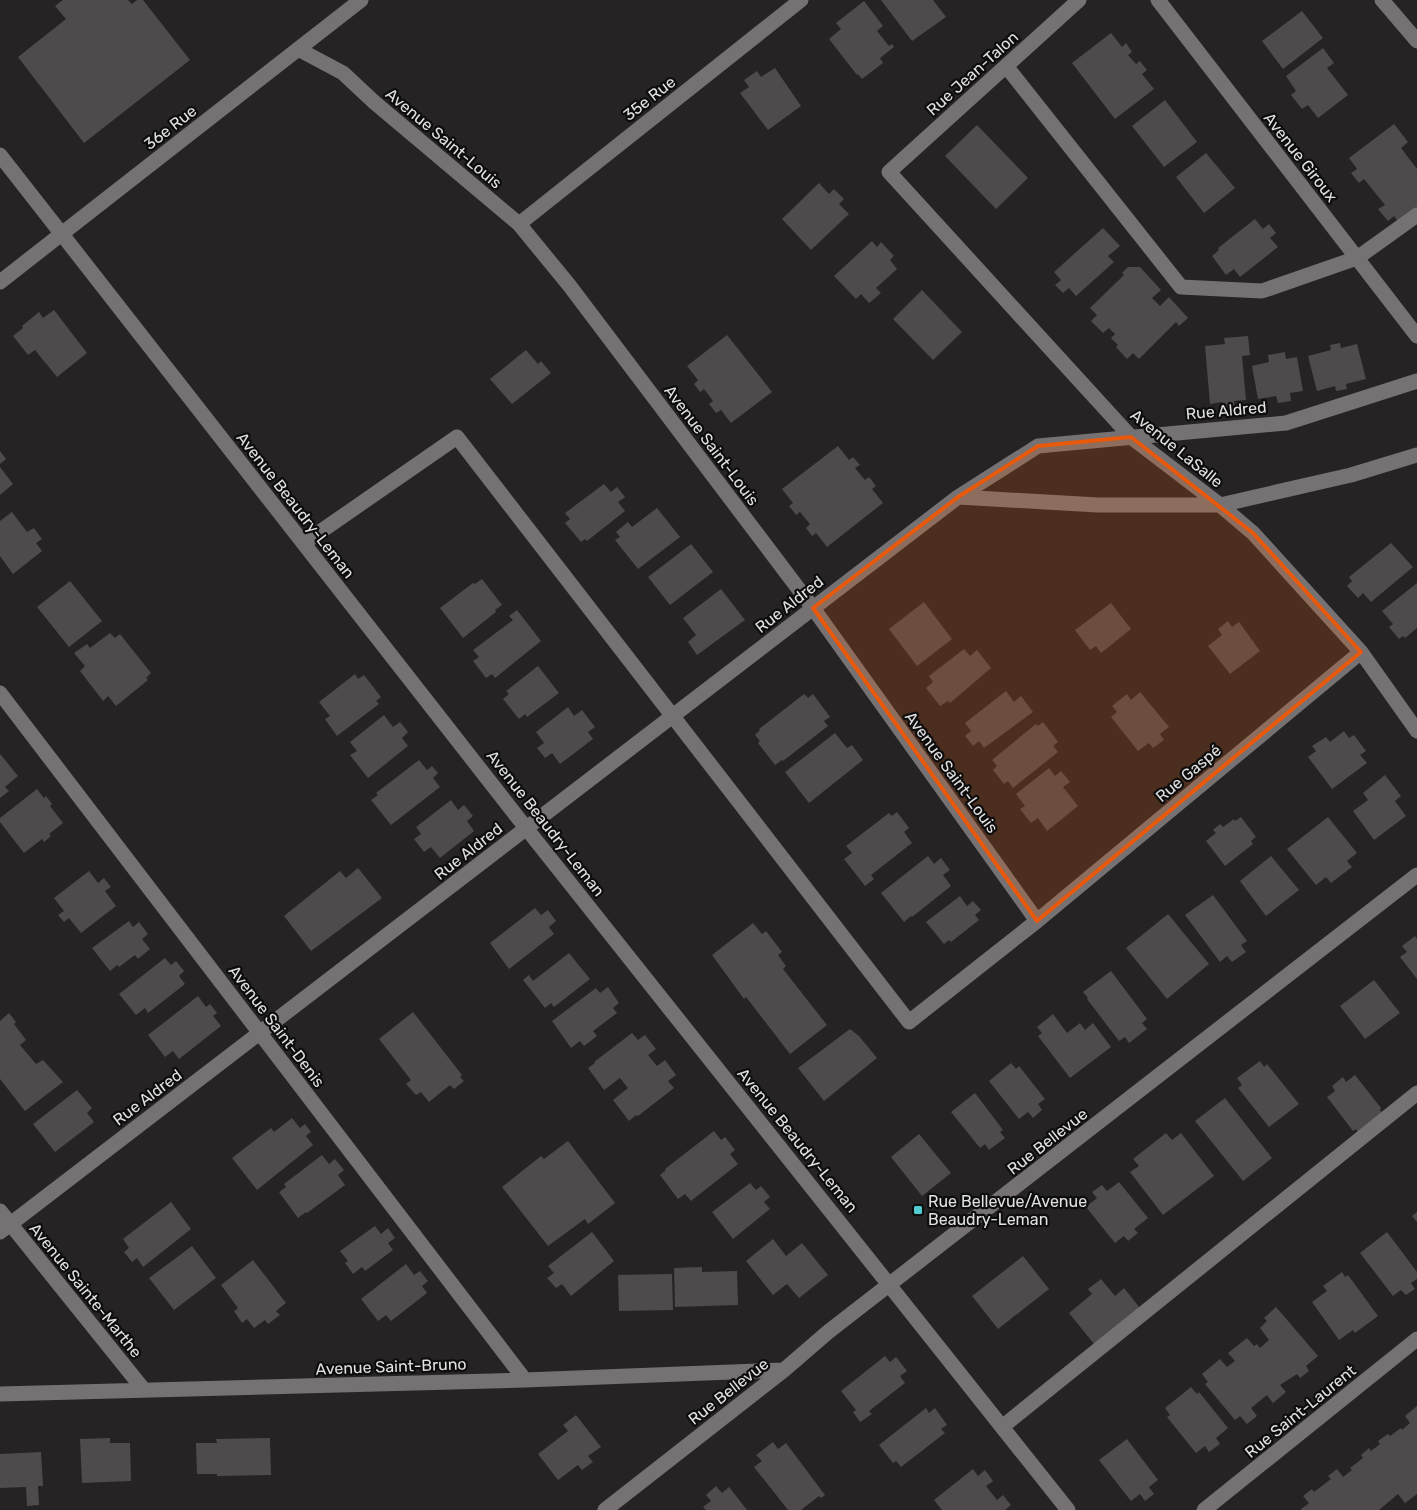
<svg xmlns="http://www.w3.org/2000/svg" width="1417" height="1510" viewBox="0 0 1417 1510" font-family="Rubik,sans-serif">
	<style>
		.building { fill: #4f4b4c }
		.lines { fill: none; stroke-linecap: round; stroke-linejoin: round }
		.minor { stroke: #767274; stroke-width: 15 }
		.marked { fill: #e8590c; fill-opacity: 0.2; stroke: #e8590c; stroke-width: 4; stroke-linejoin: round }
		.poi-dot { fill: #51ccd1; stroke: #0e0d0d; stroke-width: 2 }
		.labels { text-anchor: middle; stroke-width: 4.5; stroke-linejoin: round; paint-order: stroke }
		.street-label { font-size: 16px; fill: #e2e0e1; stroke: #0e0d0d }
		.poi-label { font-size: 16px; fill: #e2e0e1; stroke: #0e0d0d; text-anchor: start }
	</style>
	<rect width="100%" height="100%" fill="#262324"/>
	<path class="building" d="M63,0H128L132,4L137,0H143L190,60L84,143L18,57L66,19L55,6Z
		M881,0H933L946,17L912,41Z
		M864,1L883,26L877,31L889,46L892,44L894,47L880,58L883,63L862,79L858,74L857,75L829,39L841,29L836,23Z
		M1302,11L1323,38L1283,69L1262,41Z
		M1111,33L1122,47L1126,43L1132,52L1128,55L1136,64L1140,61L1147,70L1142,74L1154,89L1115,119L1072,63Z
		M1323,48L1334,63L1327,68L1348,95L1318,118L1308,105L1302,109L1291,95L1296,91L1286,76Z
		M775,68L801,106L768,130L740,93L749,87L744,80L757,71L761,77Z
		M1165,100L1197,142L1164,167L1132,126Z
		M1394,124L1408,142L1401,148L1417,169V209L1399,223L1394,216L1388,221L1378,209L1385,205L1364,179L1359,183L1351,173L1357,169L1349,158Z
		M977,125L1028,178L996,209L945,156Z
		M1206,153L1235,188L1204,213L1176,177Z
		M819,183L829,194L834,189L844,199L839,204L849,214L811,250L782,219Z
		M1255,219L1263,229L1269,224L1276,233L1270,238L1278,247L1240,277L1234,269L1226,275L1212,256L1219,250L1218,248Z
		M1103,228L1120,246L1108,256L1114,262L1076,296L1069,288L1063,293L1055,285L1061,280L1054,272Z
		M872,241L877,247L881,242L894,256L890,260L897,269L876,288L881,293L869,303L861,294L856,299L834,276Z
		M1128,267H1140L1161,290L1152,298L1160,306L1169,297L1188,318L1179,326L1176,322L1139,359L1133,353L1127,359L1116,347L1118,345L1111,338L1115,334L1109,328L1103,333L1091,321L1097,315L1090,308L1124,275L1122,273Z
		M922,290L962,332L933,360L893,319Z
		M54,310L87,353L57,377L35,350L28,355L13,336L23,328L22,326L39,312L43,318Z
		M727,335L772,392L731,423L721,410L716,413L709,404L713,401L704,389L700,392L694,384L698,380L687,366Z
		M1248,336L1250,355L1242,356L1246,400L1234,401L1235,408L1223,409L1222,402L1210,404L1205,346L1225,344L1224,338Z
		M1340,343L1341,348L1357,344L1366,379L1346,384L1347,389L1336,391L1335,386L1317,391L1308,356L1331,350L1330,345Z
		M526,350L538,364L541,361L551,373L512,404L490,379Z
		M1285,352L1286,359L1297,357L1303,391L1290,393L1291,401L1278,403L1276,396L1258,399L1252,366L1269,362L1268,355Z
		M838,446L849,460L853,457L860,465L855,468L865,480L869,477L876,486L872,489L883,503L827,547L816,533L812,536L806,528L810,524L800,512L796,515L789,506L793,503L782,489Z
		M0,451L6,459L0,464Z
		M0,467L13,484L0,495Z
		M604,484L611,492L617,487L625,497L618,502L625,511L587,541L585,539L581,542L565,523L570,519L565,513Z
		M657,508L680,537L638,569L615,540L620,537L616,532L628,522L632,527Z
		M12,512L27,532L34,528L42,539L36,543L42,551L13,574L0,556V521Z
		M1391,543L1413,567L1371,602L1363,593L1358,598L1347,586L1352,581L1349,577Z
		M691,544L713,572L670,605L648,577Z
		M482,579L502,605L495,610L496,612L463,638L440,608L473,583L475,584Z
		M70,581L102,621L69,647L37,607Z
		M1417,583V628L1405,638L1403,636L1399,639L1389,627L1393,624L1382,611Z
		M721,589L745,620L697,655L688,642L696,635L683,618Z
		M924,602L952,639L917,666L889,629Z
		M1111,603L1131,629L1101,653L1096,646L1090,650L1075,630Z
		M517,610L541,641L495,678L492,674L486,678L473,661L479,657L473,650L513,620L509,616Z
		M1228,621L1232,627L1239,622L1260,651L1230,674L1208,646L1222,635L1218,629Z
		M110,633L115,638L120,634L151,673L146,678L148,680L116,706L108,696L103,701L80,671L85,666L74,653L87,644L90,648Z
		M964,649L970,656L977,650L991,668L950,703L948,701L940,706L926,688L933,682L929,676Z
		M538,666L559,693L527,717L525,714L519,719L503,699L509,694L506,691Z
		M355,674L358,679L364,675L381,697L376,701L379,704L337,736L325,719L330,716L319,702Z
		M1006,691L1014,702L1021,696L1033,712L984,748L979,741L973,746L965,736L971,731L965,723Z
		M1140,692L1169,727L1160,734L1164,740L1153,748L1149,743L1138,751L1111,717L1117,712L1112,706L1127,694L1131,700Z
		M804,694L808,698L813,694L830,717L824,721L828,726L783,761L782,760L775,765L758,743L760,741L755,735L760,730L759,729Z
		M568,707L574,716L582,710L595,727L588,732L593,739L560,764L552,753L545,758L537,748L544,743L536,732Z
		M384,715L393,727L400,722L408,732L402,738L408,746L368,778L350,755L357,751L350,742Z
		M1043,722L1058,742L1053,746L1058,752L1013,788L1008,781L1004,784L993,770L997,766L992,760L1036,724L1038,726Z
		M1344,731L1349,738L1354,735L1366,751L1360,755L1367,763L1332,789L1308,757L1316,751L1312,746L1326,737L1330,742Z
		M835,733L847,748L852,745L863,760L809,803L785,772Z
		M0,754L18,776L5,787L9,791L0,798Z
		M419,760L427,770L432,766L438,773L433,778L440,787L391,825L371,800L378,795L376,793Z
		M1049,768L1055,776L1061,771L1070,782L1063,787L1078,806L1047,831L1038,818L1031,823L1020,809L1025,806L1016,794Z
		M1385,775L1401,796L1395,801L1406,816L1374,840L1353,811L1368,800L1363,793Z
		M37,789L44,798L46,796L52,804L50,806L63,823L49,834L51,836L44,842L42,839L24,853L0,822V818Z
		M451,800L458,810L464,805L473,816L467,821L474,831L440,858L431,847L424,852L414,839L421,834L416,827Z
		M897,812L909,828L904,832L912,843L871,875L874,879L865,886L844,859L852,853L846,846L889,813L892,816Z
		M1241,817L1256,837L1251,841L1253,844L1225,866L1206,841L1216,833L1213,830L1220,824L1223,827L1234,819L1235,821Z
		M1328,817L1357,853L1347,861L1352,867L1331,883L1326,877L1316,885L1287,849Z
		M928,856L934,864L941,858L950,870L943,875L951,886L912,917L911,916L904,922L881,893Z
		M1271,856L1299,890L1266,916L1240,881Z
		M358,868L382,898L311,951L284,916L340,871L346,878Z
		M89,871L98,883L104,878L111,887L105,891L116,906L81,933L69,918L64,922L58,915L64,911L54,898Z
		M1213,895L1247,941L1241,945L1246,952L1232,962L1227,956L1220,962L1185,915Z
		M960,896L967,906L973,901L981,910L975,915L979,920L951,942L949,940L944,944L926,922Z
		M535,908L541,915L548,910L556,921L549,927L554,934L509,969L490,943Z
		M1168,914L1209,964L1167,999L1126,948Z
		M129,921L133,927L139,922L148,934L142,939L150,949L138,959L135,955L119,967L117,965L110,971L92,948Z
		M753,923L762,934L766,931L782,952L778,955L786,966L783,969L827,1025L790,1054L746,997L744,999L712,955Z
		M1415,936L1417,939V979L1400,957L1407,952L1402,946Z
		M569,953L590,979L554,1007L551,1003L545,1008L523,980L529,975L533,981Z
		M165,958L171,965L176,961L184,971L179,976L185,984L148,1013L145,1008L136,1015L119,994Z
		M1111,971L1147,1019L1142,1023L1147,1029L1129,1043L1125,1037L1119,1041L1087,999L1088,998L1083,992Z
		M1374,980L1400,1013L1365,1039L1340,1006Z
		M608,987L619,1003L613,1008L617,1013L593,1031L597,1036L584,1046L580,1041L571,1048L552,1021L596,988L600,993Z
		M198,996L206,1007L210,1004L217,1013L213,1016L221,1026L179,1059L173,1051L165,1057L148,1035Z
		M413,1012L462,1075L460,1077L464,1081L454,1089L450,1085L429,1102L421,1092L416,1095L406,1084L411,1080L379,1039Z
		M9,1013L16,1022L14,1024L26,1040L20,1045L36,1064L43,1060L63,1082L25,1111L0,1079V1021Z
		M1053,1014L1067,1033L1080,1023L1085,1030L1093,1023L1111,1047L1070,1078L1038,1036L1042,1033L1037,1027Z
		M850,1029L859,1036L877,1058L824,1101L798,1068Z
		M632,1033L638,1040L645,1035L656,1049L648,1055L657,1066L665,1060L676,1075L668,1081L674,1088L638,1116L636,1115L629,1121L613,1100L628,1088L620,1078L604,1090L588,1068L595,1063L594,1062Z
		M1260,1061L1264,1067L1267,1064L1299,1104L1269,1127L1238,1088L1242,1085L1237,1078Z
		M1011,1063L1016,1069L1019,1066L1045,1099L1038,1104L1042,1110L1033,1118L1028,1112L1019,1119L989,1081Z
		M1355,1075L1381,1108L1380,1110L1385,1116L1360,1135L1356,1129L1353,1131L1327,1097L1335,1091L1332,1086L1343,1077L1346,1082Z
		M77,1090L92,1108L87,1113L94,1122L55,1152L33,1124Z
		M975,1093L1003,1130L1000,1132L1005,1138L989,1150L985,1144L980,1148L951,1112Z
		M1225,1098L1272,1158L1243,1181L1195,1121Z
		M292,1118L300,1128L305,1124L311,1132L306,1136L313,1145L257,1190L232,1158L271,1128L274,1132Z
		M714,1131L721,1140L725,1137L735,1150L730,1154L738,1164L691,1201L685,1194L678,1199L660,1175L666,1170L665,1169Z
		M1166,1133L1172,1140L1181,1133L1214,1176L1163,1215L1130,1172L1139,1166L1133,1159Z
		M919,1134L951,1173L922,1196L891,1157Z
		M568,1141L615,1203L588,1224L585,1219L548,1246L502,1187L541,1156L544,1159Z
		M322,1155L329,1164L335,1159L344,1170L338,1175L345,1185L307,1213L306,1212L298,1218L279,1192L286,1187L284,1184Z
		M1119,1182L1148,1218L1134,1229L1138,1233L1128,1241L1124,1236L1115,1243L1086,1207L1097,1198L1092,1192L1102,1185L1107,1191Z
		M750,1183L756,1190L761,1186L770,1197L764,1202L770,1209L733,1239L712,1212Z
		M171,1202L191,1229L143,1267L137,1258L132,1262L124,1252L129,1248L123,1239Z
		M1417,1212V1222L1412,1216Z
		M375,1226L381,1234L388,1228L395,1238L388,1243L393,1250L365,1271L362,1267L353,1274L345,1263L348,1261L340,1251Z
		M592,1232L614,1261L571,1296L562,1284L556,1288L547,1278L554,1273L548,1266Z
		M1387,1232L1417,1272V1279L1411,1283L1415,1289L1406,1295L1401,1290L1393,1296L1360,1253Z
		M773,1239L786,1256L802,1243L828,1275L799,1298L787,1284L773,1295L746,1261Z
		M192,1246L216,1278L174,1310L149,1278Z
		M1023,1256L1049,1289L998,1329L972,1296Z
		M253,1260L286,1303L276,1311L280,1315L268,1324L265,1320L254,1328L247,1319L242,1323L234,1311L238,1308L221,1285Z
		M406,1264L414,1275L420,1271L428,1281L422,1286L427,1293L391,1321L386,1315L378,1321L361,1299Z
		M702,1267V1272L737,1271L738,1305L675,1307L674,1268Z
		M1342,1272L1345,1277L1348,1275L1378,1316L1355,1333L1353,1330L1339,1340L1312,1302L1327,1291L1323,1286Z
		M672,1274L673,1310L619,1311L618,1275Z
		M1101,1279L1115,1296L1124,1288L1140,1308L1094,1344L1069,1313L1092,1294L1088,1289Z
		M1276,1307L1318,1356L1306,1366L1309,1371L1300,1378L1297,1374L1280,1385L1286,1392L1273,1403L1267,1395L1251,1408L1257,1416L1247,1424L1240,1416L1235,1420L1205,1384L1208,1382L1202,1374L1220,1359L1227,1367L1235,1361L1228,1353L1247,1338L1254,1346L1257,1344L1260,1348L1269,1340L1260,1328L1267,1321L1264,1318Z
		M885,1356L890,1362L896,1357L907,1371L900,1376L905,1383L869,1411L872,1414L860,1422L853,1412L856,1410L841,1391Z
		M1191,1387L1197,1394L1199,1392L1228,1428L1216,1438L1220,1444L1209,1452L1205,1446L1196,1453L1167,1417L1170,1415L1165,1408Z
		M1417,1406V1494L1405,1503L1398,1494L1379,1510H1300L1309,1503L1303,1496L1312,1489L1314,1492L1331,1479L1328,1476L1337,1469L1343,1477L1352,1470L1350,1468L1363,1458L1361,1455L1369,1448L1371,1451L1380,1444L1378,1441L1388,1434L1390,1436L1401,1428L1402,1430L1410,1423L1405,1416Z
		M926,1408L929,1413L935,1408L947,1425L941,1429L945,1433L901,1467L896,1461L893,1463L879,1445Z
		M576,1415L601,1447L588,1456L593,1462L582,1470L578,1465L558,1480L538,1454L568,1431L563,1425Z
		M110,1438V1443H130L131,1481L82,1483L80,1439Z
		M270,1438L271,1475L217,1476V1474H197L196,1443H217L216,1439Z
		M1127,1439L1158,1480L1149,1487L1154,1494L1145,1501L1140,1494L1131,1501L1099,1460Z
		M773,1442L778,1449L786,1443L825,1495L821,1498L819,1496L801,1510H788L754,1467L762,1461L756,1455Z
		M41,1452L43,1486H38L39,1505L27,1506L26,1487L0,1488V1454Z
		M973,1469L978,1476L985,1470L993,1481L986,1486L997,1500L1003,1495L1011,1505L1005,1510H942L934,1500Z
		M716,1486L722,1493L729,1487L747,1510H706L703,1507L711,1501L706,1495Z"/>
	<g class="lines">
		<path class="minor" d="M1079,0L889,172L1131,437L1220,505L1253,533L1361,652L1417,731
			M1158,0L1417,336
			M1382,0L1417,41
			M298,49L343,73L374,102L519,224L569,285L813,608L1037,921
			M1006,66L1181,287L1262,291L1357,258L1417,215
			M0,155L526,828L1068,1510
			M519,224L801,0
			M0,282L361,0
			M958,497L1098,505H1220L1351,475L1417,455
			M304,543L457,437L909,1022L1037,921L1361,652
			M0,693L525,1380
			M0,1211L144,1390
			M0,1232L958,497L1038,446L1286,423L1417,381
			M0,1394L525,1380L784,1370
			M1002,1427L1417,1093
			M605,1510L784,1370L828,1332L1417,875
			M1204,1510L1417,1339"/>
	</g>
	<path class="marked" d="M1131,437L1253,533L1361,652L1037,921L813,608L958,497L1038,446Z"/>
	<rect class="poi-dot" x="913" y="1205" width="10" height="10" rx="2.5"/>
	<g class="labels">
		<g class="street-label">
			<text transform="translate(972 73) rotate(-42)" y="6">Rue Jean-Talon</text>
			<text transform="translate(649 98) rotate(-38)" y="6">35e Rue</text>
			<text transform="translate(170 127) rotate(-38)" y="6">36e Rue</text>
			<text transform="translate(444 138) rotate(40)" y="6">Avenue Saint-Louis</text>
			<text transform="translate(1301 157) rotate(52)" y="6">Avenue Giroux</text>
			<text transform="translate(1226 410) rotate(-5)" y="6">Rue Aldred</text>
			<text transform="translate(712 445) rotate(53)" y="6">Avenue Saint-Louis</text>
			<text transform="translate(1177 448) rotate(39)" y="6">Avenue LaSalle</text>
			<text transform="translate(296 505) rotate(52)" y="6">Avenue Beaudry-Leman</text>
			<text transform="translate(789 604) rotate(-38)" y="6">Rue Aldred</text>
			<text transform="translate(952 772) rotate(54)" y="6">Avenue Saint-Louis</text>
			<text transform="translate(1188 773) rotate(-40)" y="6">Rue Gaspé</text>
			<text transform="translate(546 823) rotate(52)" y="6">Avenue Beaudry-Leman</text>
			<text transform="translate(468 851) rotate(-38)" y="6">Rue Aldred</text>
			<text transform="translate(277 1026) rotate(53)" y="6">Avenue Saint-Denis</text>
			<text transform="translate(147 1097) rotate(-37)" y="6">Rue Aldred</text>
			<text transform="translate(798 1140) rotate(51)" y="6">Avenue Beaudry-Leman</text>
			<text transform="translate(1047 1141) rotate(-38)" y="6">Rue Bellevue</text>
			<text transform="translate(86 1290) rotate(51)" y="6">Avenue Sainte-Marthe</text>
			<text transform="translate(391 1366) rotate(-2)" y="6">Avenue Saint-Bruno</text>
			<text transform="translate(728 1391) rotate(-38)" y="6">Rue Bellevue</text>
			<text transform="translate(1300 1411) rotate(-39)" y="6">Rue Saint-Laurent</text>
		</g>
		<g class="poi-label">
			<text x="928" y="1207">Rue Bellevue/Avenue<tspan x="928" dy="18">Beaudry-Leman</tspan></text>
		</g>
	</g>
</svg>
